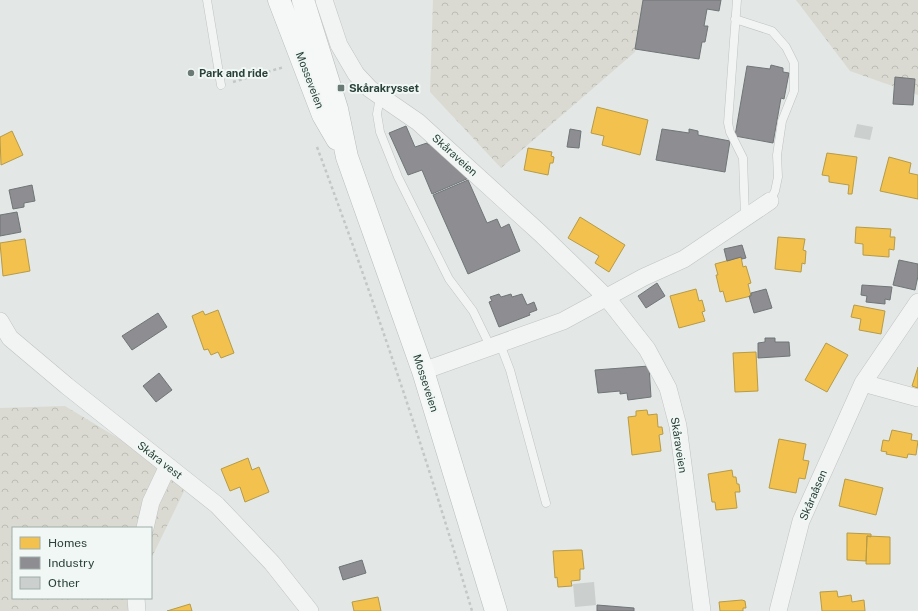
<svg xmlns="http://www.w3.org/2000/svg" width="918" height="611" viewBox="0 0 918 611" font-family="'Public Sans',sans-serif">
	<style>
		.forest { fill: url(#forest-crowns) }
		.homes { fill: #f2c14e; stroke: #b69b47 }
		.industry { fill: #8d8d92; stroke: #6f7677 }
		.building { fill: #cbcfce }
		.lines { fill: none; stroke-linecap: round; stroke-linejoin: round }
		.lane-casing { stroke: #bfc3c2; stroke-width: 9 }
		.street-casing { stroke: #bfc3c2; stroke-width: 18 }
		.highway-casing { stroke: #b5bcb9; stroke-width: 23 }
		.path { stroke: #c2c8c6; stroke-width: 2.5; stroke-dasharray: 3 3; stroke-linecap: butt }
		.lane { stroke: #f2f4f3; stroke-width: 8 }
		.street { stroke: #f2f4f3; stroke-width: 17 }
		.highway { stroke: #f6f7f7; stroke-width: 22 }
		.poi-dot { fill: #6a7b75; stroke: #f0f7f4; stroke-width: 1.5 }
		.labels { text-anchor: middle; stroke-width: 4; stroke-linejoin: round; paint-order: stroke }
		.poi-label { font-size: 11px; font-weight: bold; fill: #294138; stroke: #f0f7f4; text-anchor: start }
		.street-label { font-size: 11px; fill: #294138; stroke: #f0f7f4 }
	</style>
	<defs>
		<pattern id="forest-crowns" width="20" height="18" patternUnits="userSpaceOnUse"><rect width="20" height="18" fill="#dadad2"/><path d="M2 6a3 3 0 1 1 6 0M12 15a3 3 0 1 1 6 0" fill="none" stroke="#bbbcb5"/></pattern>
	</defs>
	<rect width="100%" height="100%" fill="#e3e7e5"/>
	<path class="forest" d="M433,0H645L635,52L501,168L430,92Z
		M796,0H918V95L850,71Z
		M65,406L189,481L151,559V528H13V598H135L139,611H0V408Z"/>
	<path class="homes" d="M597,107L648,120L640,155L602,145L604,136L591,133Z
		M12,131L23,155L1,165L0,137Z
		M528,148L552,152L551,156L554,157L553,163H550L548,175L524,170Z
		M827,153L857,157L852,194H848L849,185L829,182V176L822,175Z
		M889,157L911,163L909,173L918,175V199L880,191Z
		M580,217L625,245L609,272L595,263L599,256L568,238Z
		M856,227L891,229L890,237H895L894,250L889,249V257L863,255V244L855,243Z
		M778,237L805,239L803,250L806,251L805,264L802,263L801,272L775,269Z
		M25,239L30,271L3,276L0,243Z
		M741,257L743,267L746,266L751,283L748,284L751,296L726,302L723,291L720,292L716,275H718L715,264Z
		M696,289L699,301L702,300L705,311L702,312L705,321L679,328L670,296Z
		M854,305L885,311L881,334L859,330L861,319L851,317Z
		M218,310L234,353L221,358L218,352L211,355L208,349L204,350L192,316L203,311L205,315Z
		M826,343L848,355L827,392L805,380Z
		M756,352L758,391L735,392L733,353Z
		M918,367V388L912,386Z
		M647,410L648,415L657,414L658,427H662L663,434L659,435L661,451L632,455L628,417L636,416V411Z
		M892,430L912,434L911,440L918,441L916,455L908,454L907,458L886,454L887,452L881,451L883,440L889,441Z
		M779,439L806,444L803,460L809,461L805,479L799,478L796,493L769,488Z
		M248,458L252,470L259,467L269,492L245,502L240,487L230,491L221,469Z
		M732,470L733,477H736L737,484H739L740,492H735L737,508L716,510L715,502H712L708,474Z
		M845,479L883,488L876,515L839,506Z
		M847,533L871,534V537L867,536L866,561L847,560Z
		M867,536L890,537V564H866Z
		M578,550H582L584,569H580V580L571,581L572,586L558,587L557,577L555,578L553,551Z
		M837,591L838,597L851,595L852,602L864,600L865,611H822L820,592Z
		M378,597L381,611H354L352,602Z
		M742,600L745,601L746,608H743V611H720L719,602Z
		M190,604L192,611H167Z"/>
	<path class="industry" d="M643,0H721L719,11L707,9L704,26H708L705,42H702L699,59L635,49Z
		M771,65L783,68V72L789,73L784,99L781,98L773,143L735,136L747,66L770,69Z
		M895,77L915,79L913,105L893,104Z
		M406,126L415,147L427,143L428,145L430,144L469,178L432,194L422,170L408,175L389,133Z
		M570,129L581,131L579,148L567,147Z
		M662,129L689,133V129L698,131V135L730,141L725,172L656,160Z
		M468,180L487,223L497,219L501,228L509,224L520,251L468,274L433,195Z
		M32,185L35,201L24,203V207L13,209L9,190Z
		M17,212L21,232L0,236V215Z
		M742,245L746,258L742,259L741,257L727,261L724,249Z
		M899,260L918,264V276L915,290L893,285Z
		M657,283L665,296L646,308L638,296Z
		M862,285L892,287L890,300L885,299V304L866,302L867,296L861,295Z
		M766,289L772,308L754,313L749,296H751V293Z
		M499,294L501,297L511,294L512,297L522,294L527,305L534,302L537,310L529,313L530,315L499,327L489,302L492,301L490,297Z
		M158,313L167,327L132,350L122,336Z
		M765,338H775V342H789L790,356L758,358V343L765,342Z
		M649,366L651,397L628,400L627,393L620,394V391L598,393L595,370Z
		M159,373L172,390L156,402L143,386Z
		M362,560L366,573L343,580L339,567Z
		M597,605L634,608V611H597Z"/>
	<path class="building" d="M857,124L873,127L870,140L854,137Z
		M594,582L596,605L575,607L573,584Z"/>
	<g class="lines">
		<defs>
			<path id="lane" d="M207,0L221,85
				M737,0L728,123L730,132L743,158L745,217
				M735,19L772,31L786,47L794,63V91L782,121L777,155L778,177L775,191L770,201
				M380,97L377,114L380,132L398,177L449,279L473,311L491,348
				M500,344L510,370L546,503"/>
			<path id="street" d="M324,0L339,45L356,74L370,89L418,122L540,233L607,298L647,349L668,388L678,426L702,611
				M0,321L10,338L67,386L217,505L272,563L310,611
				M423,371L563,321L644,277L684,259L770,201
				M863,383L918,398
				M145,528L151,502L168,466
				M136,598L137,611
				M778,611L801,521L829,459L863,383L918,302"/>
			<path id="highway" d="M279,0L323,115L337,139
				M303,0L337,109L347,157L423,371L496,611"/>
		</defs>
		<use href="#lane" class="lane-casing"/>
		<use href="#street" class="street-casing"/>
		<use href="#highway" class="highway-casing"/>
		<path class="path" d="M233,82L284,67
			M317,147C374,300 426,454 472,611"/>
		<use href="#lane" class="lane"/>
		<use href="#street" class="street"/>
		<use href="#highway" class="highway"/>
	</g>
	<g class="poi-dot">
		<circle cx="191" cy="73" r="4"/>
		<rect x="337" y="84" width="8" height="8" rx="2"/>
	</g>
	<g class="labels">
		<g class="poi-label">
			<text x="199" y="77">Park and ride</text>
			<text x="349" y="92">Skårakrysset</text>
		</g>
		<g class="street-label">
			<text transform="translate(310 80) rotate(69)" y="4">Mosseveien</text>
			<text transform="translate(455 155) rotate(42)" y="4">Skåraveien</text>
			<text transform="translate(426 383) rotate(72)" y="4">Mosseveien</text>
			<text transform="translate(679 445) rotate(81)" y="4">Skåraveien</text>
			<text transform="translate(160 460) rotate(38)" y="4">Skåra vest</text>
			<text transform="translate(813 495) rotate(-67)" y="4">Skåraåsen</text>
		</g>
	</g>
	<rect x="12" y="527" width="140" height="72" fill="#f0f7f4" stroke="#a0aea9"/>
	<rect x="20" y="537" width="20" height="12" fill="#f2c14e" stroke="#a0aea9"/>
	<text x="48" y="547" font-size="12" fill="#294138">Homes</text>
	<rect x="20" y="557" width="20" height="12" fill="#8d8d92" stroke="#a0aea9"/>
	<text x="48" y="567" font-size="12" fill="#294138">Industry</text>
	<rect x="20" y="577" width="20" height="12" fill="#cbcfce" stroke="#a0aea9"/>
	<text x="48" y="587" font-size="12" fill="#294138">Other</text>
</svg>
